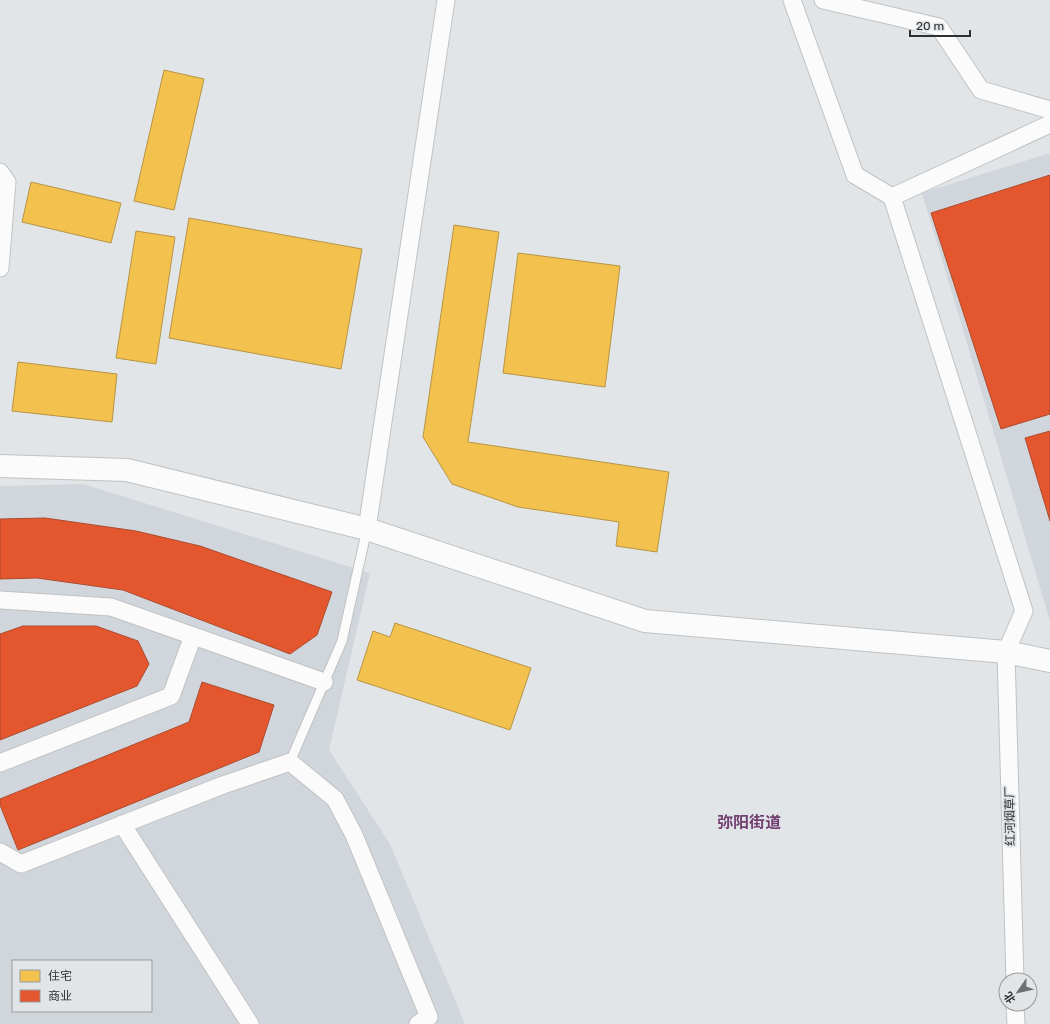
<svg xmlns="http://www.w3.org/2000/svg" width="1050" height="1024" viewBox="0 0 1050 1024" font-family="Rubik,'Noto Sans SC',sans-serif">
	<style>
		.built { fill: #d0d6db; fill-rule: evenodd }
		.homes { fill: #f2c14e; stroke: #b79545 }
		.shops { fill: #e4572e; stroke: #ad4b2f }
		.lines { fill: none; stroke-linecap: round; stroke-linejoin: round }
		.lane-casing { stroke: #c0c2c3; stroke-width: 11 }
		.street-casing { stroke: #c0c2c3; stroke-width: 19 }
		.secondary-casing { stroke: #c0c2c3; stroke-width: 24 }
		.lane { stroke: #fbfbfb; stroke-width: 9 }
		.street { stroke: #fbfbfb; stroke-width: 17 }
		.secondary { stroke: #fbfbfb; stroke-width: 22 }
		.labels { text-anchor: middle; stroke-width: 4; stroke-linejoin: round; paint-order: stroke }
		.street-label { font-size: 12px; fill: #2e2f30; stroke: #e1e5e8 }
		.district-label { font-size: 16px; font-weight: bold; fill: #723f71; stroke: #e1e5e8 }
	</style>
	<rect width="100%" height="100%" fill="#e2e5e7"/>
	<path class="built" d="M1050,153V621L922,193Z
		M83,484L370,573L329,750L390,844L465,1024H0V486ZM13,961H151V1011H13Z"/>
	<path class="homes" d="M164,70L204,79L174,210L134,201Z
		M31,182L121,203L111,243L22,222Z
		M189,218L362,249L341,369L169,338Z
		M454,225L499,232L468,442L669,472L657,552L616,546L619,522L518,507L452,484L423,437Z
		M136,231L175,237L156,364L116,358Z
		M518,253L620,266L605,387L503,373Z
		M18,362L117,374L112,422L12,411Z
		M395,623L531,668L510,730L357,680L373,631L390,637Z"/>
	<path class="shops" d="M1050,175V414L1001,429L931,213Z
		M1050,431V521L1025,438Z
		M45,518L136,531L200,546L332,592L317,635L290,654L123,590L37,578L0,579V519Z
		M23,626H96L138,641L149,664L137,686L0,740V634Z
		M202,682L274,705L259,752L18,850L0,805V799L189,722Z"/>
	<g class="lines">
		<defs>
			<path id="lane" d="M290,762L342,641L367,529"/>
			<path id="street" d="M792,0L855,175L892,197L1024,611L1006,652L1015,980
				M823,0L939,27L981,90L1050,110
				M0,172L7,182L0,268
				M892,197L1050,124
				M367,529L446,0
				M0,600L111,607L324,682
				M0,763L171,696L193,636
				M122,824L250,1024
				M0,852L21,864L223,785L290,762L335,799L354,835L429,1017L418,1024
				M1015,1004L1016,1024"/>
			<path id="secondary" d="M0,466L127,470L367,529L645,621L1006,652L1050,661"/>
		</defs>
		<use href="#lane" class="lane-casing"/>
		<use href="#street" class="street-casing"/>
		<use href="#secondary" class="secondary-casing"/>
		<use href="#lane" class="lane"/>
		<use href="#street" class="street"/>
		<use href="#secondary" class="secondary"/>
	</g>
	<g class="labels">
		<g class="street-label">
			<text transform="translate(1010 816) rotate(-91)" y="4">红河烟草厂</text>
		</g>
		<g class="district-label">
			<text x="749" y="828">弥阳街道</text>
		</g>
	</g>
	<rect x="12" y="960" width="140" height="52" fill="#e1e5e8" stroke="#999c9e"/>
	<rect x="20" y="970" width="20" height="12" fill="#f2c14e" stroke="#999c9e"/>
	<text x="48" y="980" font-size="12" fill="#2e2f30">住宅</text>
	<rect x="20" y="990" width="20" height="12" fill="#e4572e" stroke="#999c9e"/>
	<text x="48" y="1000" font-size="12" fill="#2e2f30">商业</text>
	<g transform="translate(1018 992) rotate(236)"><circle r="19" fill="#e1e5e8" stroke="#999c9e"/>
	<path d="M0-3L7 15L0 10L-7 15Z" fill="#6d6f70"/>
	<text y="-6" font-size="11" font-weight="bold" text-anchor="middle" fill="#2e2f30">北</text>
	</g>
	<path d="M910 30v6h60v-6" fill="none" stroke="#2e2f30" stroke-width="2"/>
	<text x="916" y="30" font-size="12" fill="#2e2f30" stroke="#e1e5e8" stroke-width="3" paint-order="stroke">20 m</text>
</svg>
